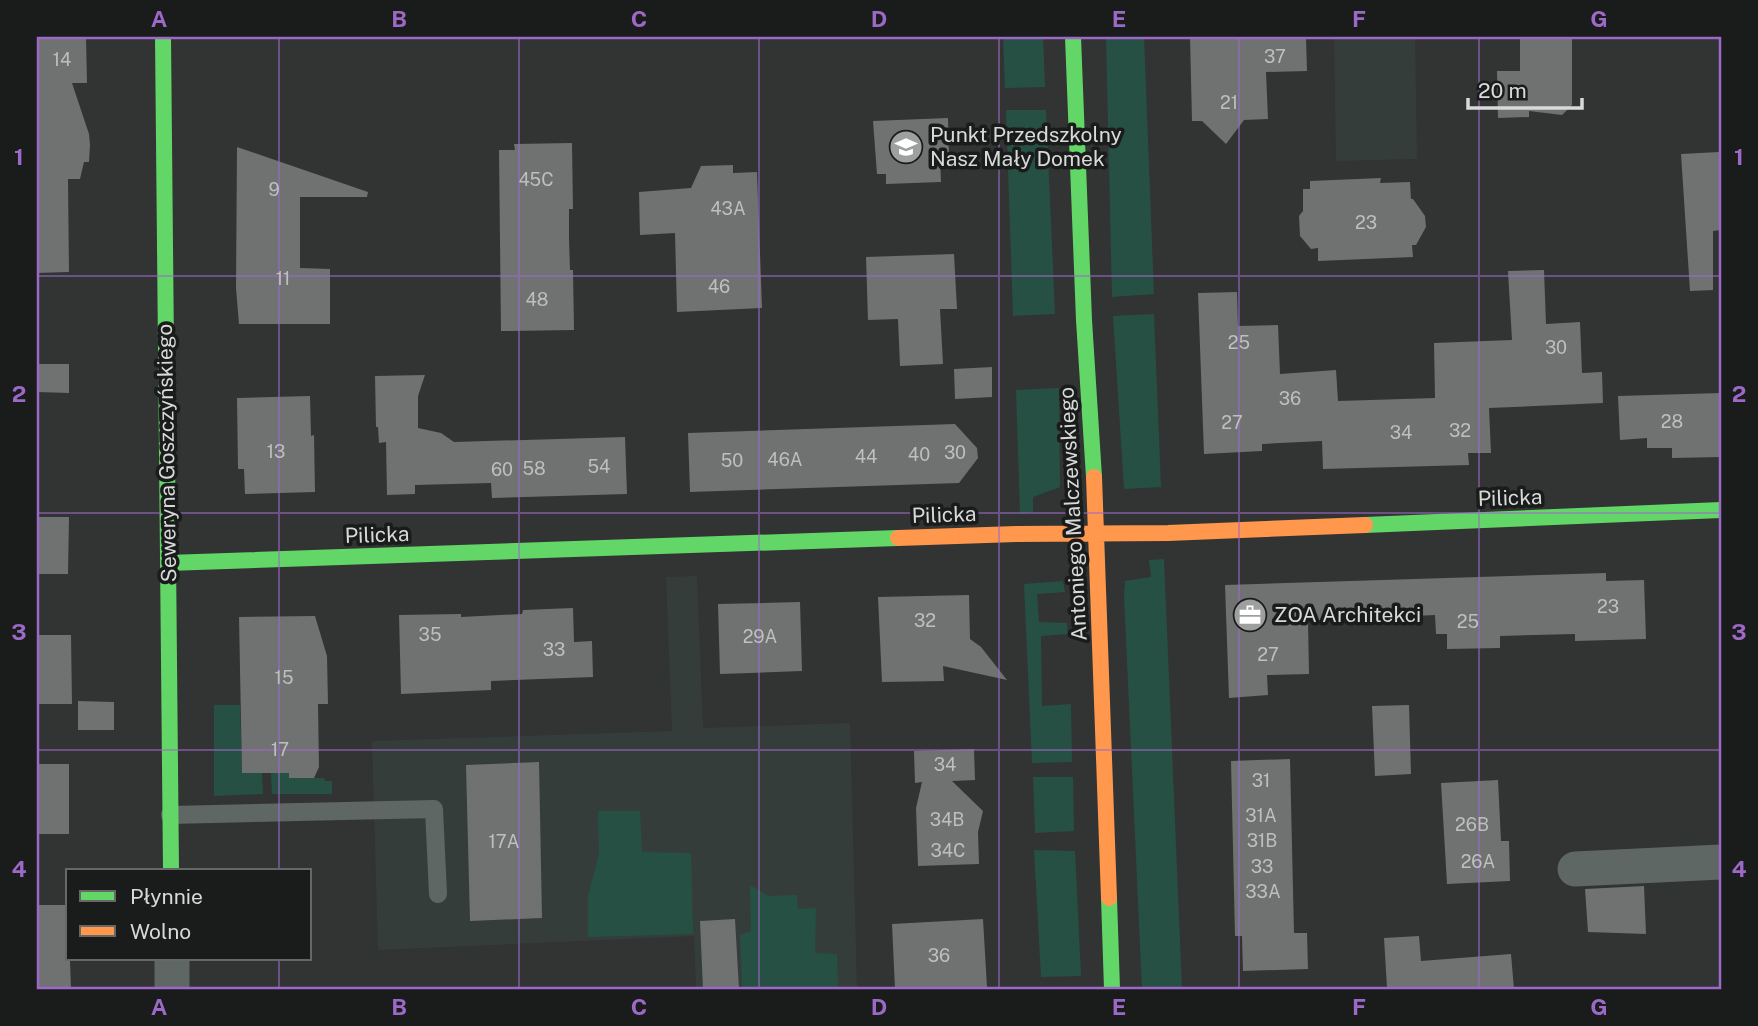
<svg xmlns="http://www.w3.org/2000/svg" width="1758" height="1026" viewBox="0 0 1758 1026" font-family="'Public Sans',sans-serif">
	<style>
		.built { fill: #353d3b }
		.green { fill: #275044 }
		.building { fill: #707171 }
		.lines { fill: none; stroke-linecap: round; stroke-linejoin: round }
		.lane { stroke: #5e6764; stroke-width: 18 }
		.street { stroke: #5e6764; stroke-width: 35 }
		.fast { stroke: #63d668; stroke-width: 16 }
		.slow { stroke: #ff974d; stroke-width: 16 }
		.grid { fill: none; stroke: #9c69c8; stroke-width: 2; stroke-opacity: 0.55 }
		.labels { text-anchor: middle; stroke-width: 7; stroke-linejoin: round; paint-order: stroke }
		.number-label { font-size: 18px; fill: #bebfbf }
		.poi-label { font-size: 21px; fill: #d8d9d9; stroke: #1a1b1b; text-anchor: start }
		.street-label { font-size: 21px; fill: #d8d9d9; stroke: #1a1b1b }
		.neatline { fill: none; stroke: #9c69c8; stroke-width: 2.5 }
		.grid-label { font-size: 23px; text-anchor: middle; font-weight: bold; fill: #9c69c8 }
	</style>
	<rect width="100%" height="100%" fill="#323333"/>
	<path class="built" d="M1334,37H1415L1417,159L1336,161Z
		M697,576L703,728L850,723L857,989H696L694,936L378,950L372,741L672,731L666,577Z"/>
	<path class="green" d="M1003,37H1043L1045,87L1005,88Z
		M1106,37H1144L1154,294L1112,297Z
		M1006,110H1046L1055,314L1013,316Z
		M1154,314L1161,487L1124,489L1113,316Z
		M1059,388L1060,487L1033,497V512L1020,514L1016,390Z
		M1164,559L1182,989H1142L1124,595L1125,581L1151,577L1149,560Z
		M1063,581L1065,592L1037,594L1039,622L1067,623L1068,634L1041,636L1042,706L1071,704L1072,762L1032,763L1024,584Z
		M214,705H240L242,773H262L263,794L214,796Z
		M271,773H289L290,778H324L325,781H332V794H272Z
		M1033,777H1073L1074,831L1035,833Z
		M598,811H640L642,852L691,853L693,934L588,937V896L599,854Z
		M1034,850L1075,851L1081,976L1041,977Z
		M750,885L768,896L797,895L798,909L816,908L815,953L837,954L838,989H742L740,935L751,931Z"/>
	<path class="building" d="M37,37H86L87,83H72L89,134L90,145L89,162H84L80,179H68L69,272L37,273Z
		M1190,37H1306L1307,71L1266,72L1268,119L1244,120L1226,144L1202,121H1192Z
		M1527,37H1572V105L1562,115L1529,111V117L1498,118L1497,71H1520V38Z
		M948,118L949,155L940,156L941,182L886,184V174H877L873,121Z
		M572,143L573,209H569V239L570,270H573L574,330L501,331L499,150H515L514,144Z
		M237,147L368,192L367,197H300V268L330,269V324H239L236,288Z
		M1719,152L1721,230L1713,231V290L1690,291L1681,154Z
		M733,165V173L757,172L762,308L677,312L675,233L640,235L639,192L691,188L701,166Z
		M1381,178L1380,183L1410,182L1411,199H1413L1425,216L1426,227L1416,245H1412L1413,257L1318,261V248L1311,249L1300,236L1299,216L1303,211V189H1310V181Z
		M954,254L957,309H940L943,364L900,366L898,319L868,320L866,257Z
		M1544,270L1546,324L1580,322L1582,373L1602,372L1603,403L1489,408L1491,453H1468L1469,465L1323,469L1322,441L1262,444V451L1204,454L1198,293L1237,292L1238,326L1278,325L1280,374L1336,370L1338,401L1435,398L1434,343L1512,340L1508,271Z
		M37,364H69V393L37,392Z
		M992,367V397L955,399L954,369Z
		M425,375L418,396V428L441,433L454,442L625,437L627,494L492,498L491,483L415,485V494L387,495L386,442L379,443L378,427H376L375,376Z
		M1721,393V457L1672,458V448H1647V438L1620,440L1618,396Z
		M310,396L311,436L314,435L315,492L245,494L244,469H238L237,398Z
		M955,424L977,448L978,458L959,483L690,492L688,433Z
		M37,517H69L68,574H37Z
		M1606,573V581L1644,580L1646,639L1575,641V634L1500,636V648L1447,649V634H1436L1435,615L1308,621L1309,674L1267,675L1268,695L1229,698L1225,585Z
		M969,595L970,639L981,647L1007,680L943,666L944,681L882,682L878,597Z
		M800,602L802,671L720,674L718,604Z
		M573,608L574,642L592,641L593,677L491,681V690L401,694L399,615L461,614V617L522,614L523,610Z
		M315,616L327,656L328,704H318L319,767L314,778H289V773H242L239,617Z
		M37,635H71L72,704H37Z
		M78,701L114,702V730H78Z
		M1409,705L1411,774L1375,776L1372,706Z
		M974,749L975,780L952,781L983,811L978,832L979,864L918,866L916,808L922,782L915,783L914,751Z
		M1290,759L1294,933H1307L1308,969L1243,971L1242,936H1235L1231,761Z
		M539,762L542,918L470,921L466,765Z
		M37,764H69V834H37Z
		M1498,780L1501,841H1509L1510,881L1447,884L1441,783Z
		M1644,886L1646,934L1588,932L1585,889Z
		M37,905H68L71,989H37Z
		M735,919L739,989H703L700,921Z
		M983,919L987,987L895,989L892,924Z
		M1419,936L1421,961L1511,954L1514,989H1447V987L1387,988L1384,938Z"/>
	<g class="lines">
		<path class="lane" d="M170,815L434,809L438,894"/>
		<path class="street" d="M1575,869L1721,862
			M172,958V989"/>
		<path class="fast" d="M163,37L171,870
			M1073,37L1084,320L1094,477
			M1365,525L1721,510
			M168,563L898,538
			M1109,898L1112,989"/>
		<path class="slow" d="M1094,477L1109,898
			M898,538L1016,534L1168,533L1365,525"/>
	</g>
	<path class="grid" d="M279,37V870M519,37V989M759,37V989M999,37V989M1239,37V989M1479,37V989M37,276H1721M37,513H1721M37,750H1721M279,958V989"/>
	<defs>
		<symbol id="school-disc" viewBox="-11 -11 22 22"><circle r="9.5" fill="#9e9f9f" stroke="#1a1b1b"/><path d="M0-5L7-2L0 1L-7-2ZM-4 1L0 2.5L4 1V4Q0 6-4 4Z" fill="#fff"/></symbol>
		<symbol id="office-disc" viewBox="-11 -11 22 22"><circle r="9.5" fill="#9e9f9f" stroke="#1a1b1b"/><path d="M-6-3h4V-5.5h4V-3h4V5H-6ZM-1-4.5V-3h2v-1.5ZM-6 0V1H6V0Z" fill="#fff"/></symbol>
	</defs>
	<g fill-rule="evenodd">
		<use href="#school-disc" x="887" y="128" width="38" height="38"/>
		<use href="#office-disc" x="1231" y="596" width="38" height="38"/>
	</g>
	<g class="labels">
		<g class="number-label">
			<text x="1275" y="63">37</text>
			<text x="62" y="66">14</text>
			<text x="1229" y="109">21</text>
			<text x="536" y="186">45C</text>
			<text x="274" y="196">9</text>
			<text x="728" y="215">43A</text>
			<text x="1366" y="229">23</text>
			<text x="283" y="285">11</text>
			<text x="719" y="293">46</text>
			<text x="537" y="306">48</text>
			<text x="1239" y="349">25</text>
			<text x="1556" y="354">30</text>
			<text x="1290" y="405">36</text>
			<text x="1672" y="428">28</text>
			<text x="1232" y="429">27</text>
			<text x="1460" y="437">32</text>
			<text x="1401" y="439">34</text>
			<text x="276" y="458">13</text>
			<text x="955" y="459">30</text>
			<text x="919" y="461">40</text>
			<text x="866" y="463">44</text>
			<text x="785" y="466">46A</text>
			<text x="732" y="467">50</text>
			<text x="599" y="473">54</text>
			<text x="534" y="475">58</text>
			<text x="502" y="476">60</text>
			<text x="1608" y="613">23</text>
			<text x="925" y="627">32</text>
			<text x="1468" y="628">25</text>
			<text x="430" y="641">35</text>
			<text x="760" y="643">29A</text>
			<text x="554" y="656">33</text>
			<text x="1268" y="661">27</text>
			<text x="284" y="684">15</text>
			<text x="280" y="756">17</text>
			<text x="945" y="771">34</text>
			<text x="1261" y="787">31</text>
			<text x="1261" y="822">31A</text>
			<text x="947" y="826">34B</text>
			<text x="1472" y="831">26B</text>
			<text x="1262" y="847">31B</text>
			<text x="504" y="848">17A</text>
			<text x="948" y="857">34C</text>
			<text x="1478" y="868">26A</text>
			<text x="1262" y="873">33</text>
			<text x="1263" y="898">33A</text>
			<text x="939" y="962">36</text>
		</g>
		<g class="poi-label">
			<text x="930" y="142">Punkt Przedszkolny<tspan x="930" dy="24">Nasz Mały Domek</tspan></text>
			<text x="1274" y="622">ZOA Architekci</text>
		</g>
		<g class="street-label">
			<text transform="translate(167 453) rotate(-91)" y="7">Seweryna Goszczyńskiego</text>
			<text transform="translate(1510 498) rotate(-2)" y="7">Pilicka</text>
			<text transform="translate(1073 514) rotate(-93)" y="7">Antoniego Malczewskiego</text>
			<text transform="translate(944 515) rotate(-2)" y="7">Pilicka</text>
			<text transform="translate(377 535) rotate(-2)" y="7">Pilicka</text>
		</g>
	</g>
	<rect width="1758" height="1026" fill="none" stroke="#1a1b1b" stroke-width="77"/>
	<rect x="66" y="869" width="245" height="91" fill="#1a1b1b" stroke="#666767" stroke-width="2"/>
	<rect x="80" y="891" width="35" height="10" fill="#63d668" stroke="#666767" stroke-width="2"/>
	<text x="130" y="904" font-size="21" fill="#d8d9d9">Płynnie</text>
	<rect x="80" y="926" width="35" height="10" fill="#ff974d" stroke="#666767" stroke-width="2"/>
	<text x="130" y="939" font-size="21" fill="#d8d9d9">Wolno</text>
	<path d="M1468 98v10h114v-10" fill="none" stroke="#d8d9d9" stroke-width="3.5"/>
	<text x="1478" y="98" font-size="21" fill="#d8d9d9" stroke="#1a1b1b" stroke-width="5" paint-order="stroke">20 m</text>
	<rect x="38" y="38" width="1682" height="950" class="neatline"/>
	<g class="grid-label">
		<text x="159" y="27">A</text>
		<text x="399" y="27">B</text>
		<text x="639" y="27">C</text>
		<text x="879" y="27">D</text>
		<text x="1119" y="27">E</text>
		<text x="1359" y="27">F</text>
		<text x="1599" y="27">G</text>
		<text x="19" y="165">1</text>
		<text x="1739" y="165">1</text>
		<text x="19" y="402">2</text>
		<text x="1739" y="402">2</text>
		<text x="19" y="640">3</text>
		<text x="1739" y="640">3</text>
		<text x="19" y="877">4</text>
		<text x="1739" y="877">4</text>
		<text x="159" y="1015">A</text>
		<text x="399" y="1015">B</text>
		<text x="639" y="1015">C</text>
		<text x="879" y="1015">D</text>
		<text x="1119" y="1015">E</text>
		<text x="1359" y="1015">F</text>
		<text x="1599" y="1015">G</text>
	</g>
</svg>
